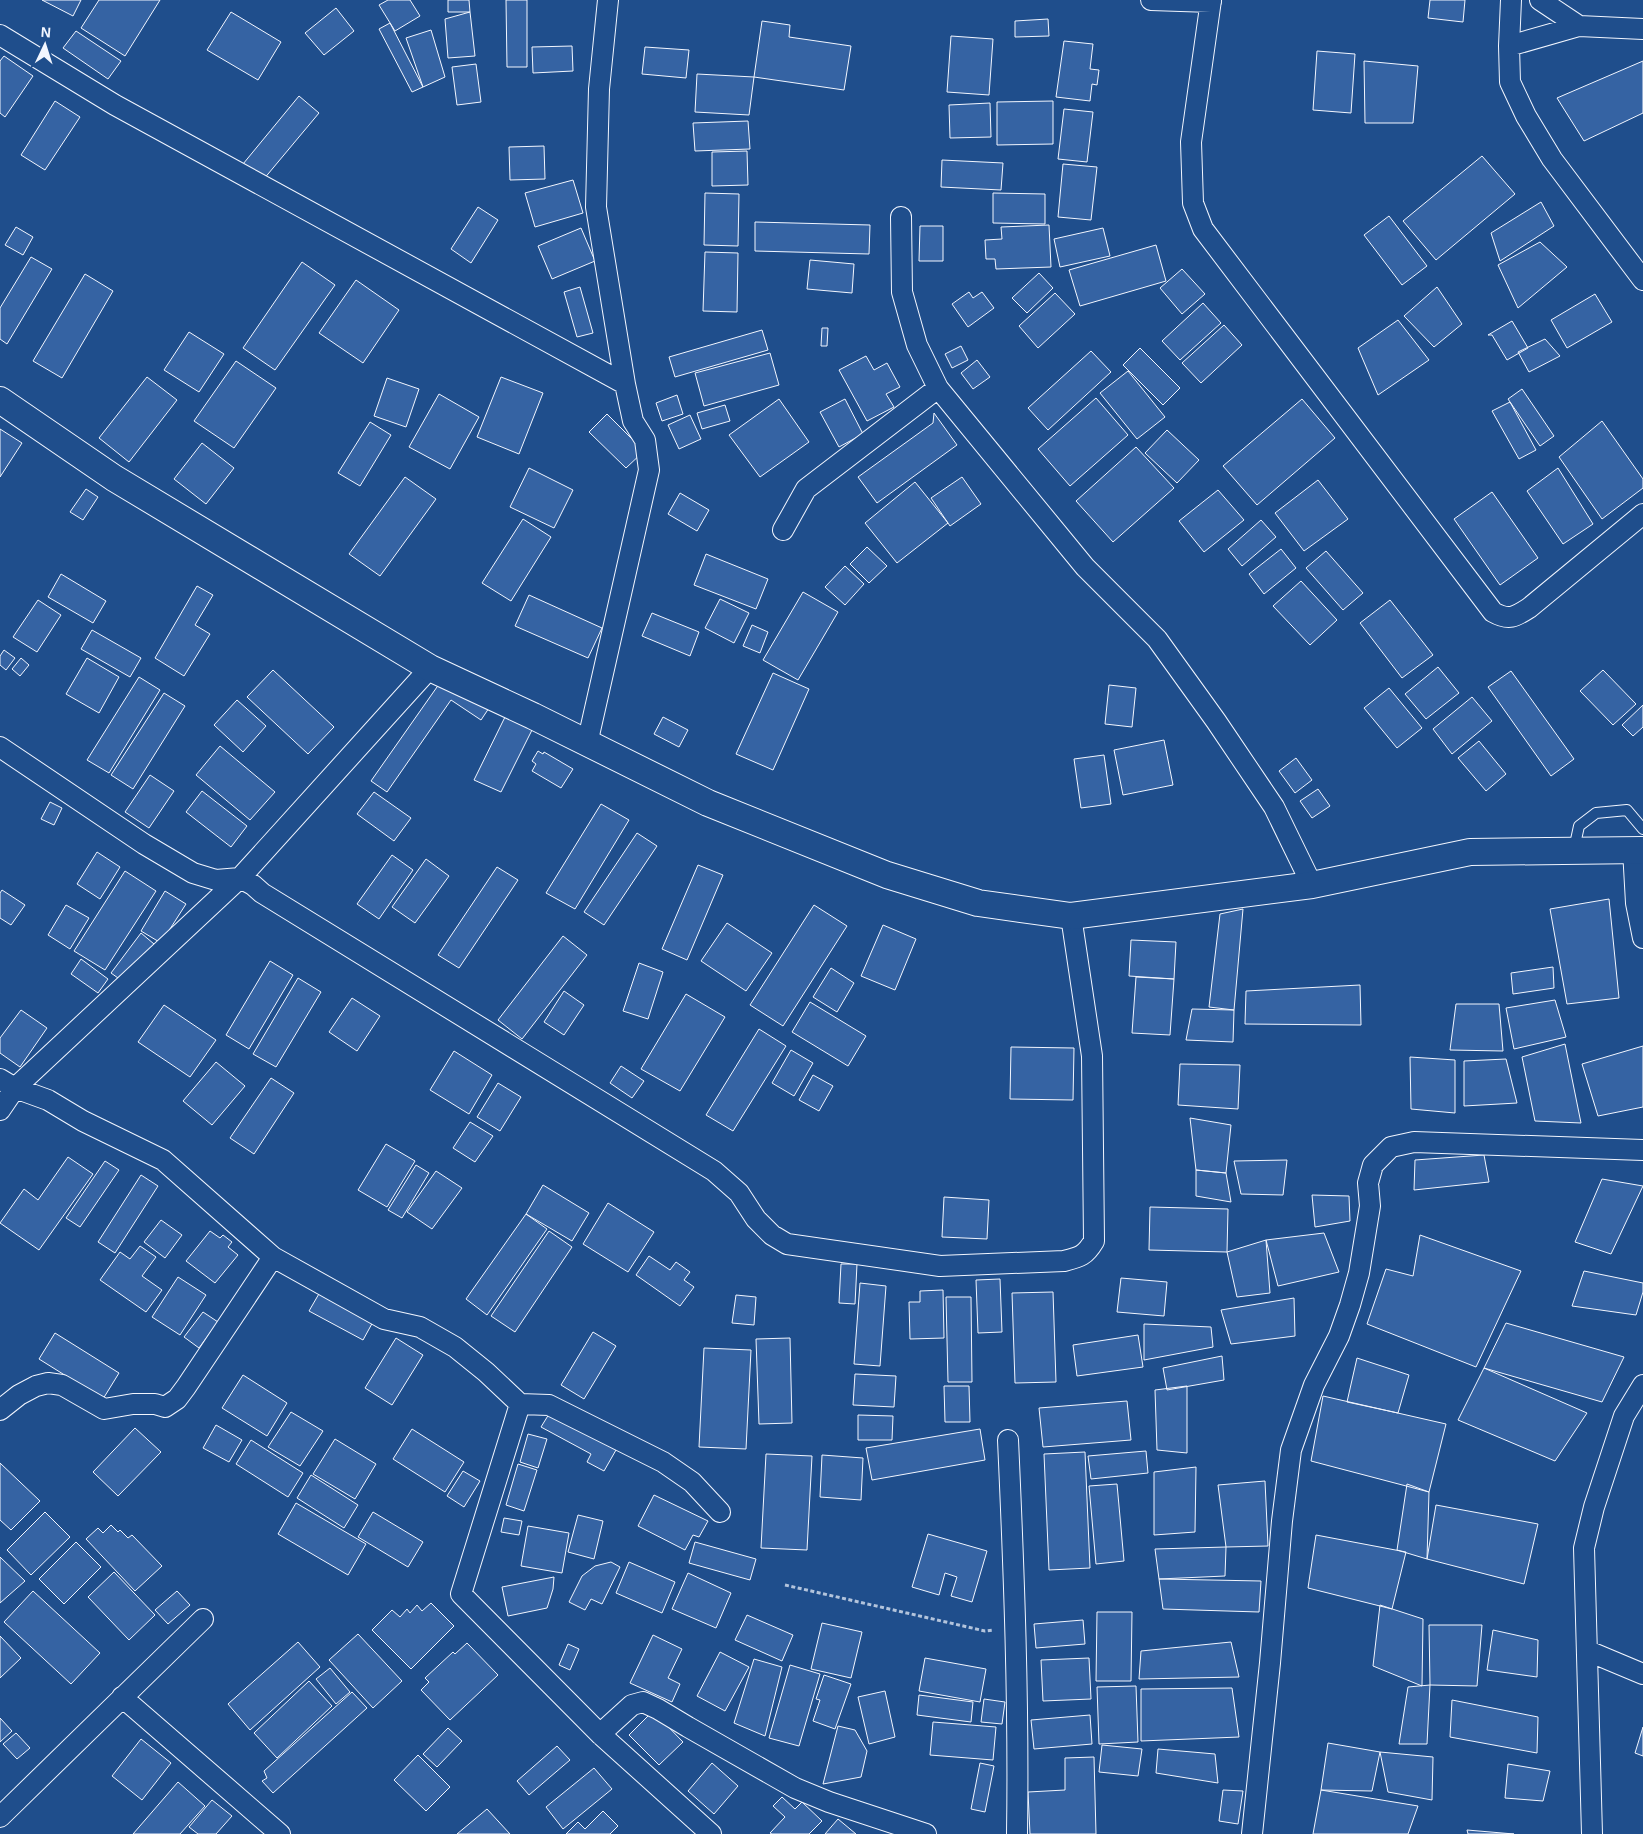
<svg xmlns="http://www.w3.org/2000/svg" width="1643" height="1834" viewBox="0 0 1643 1834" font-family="Helvetica,sans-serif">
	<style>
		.building { fill: #3563a3; stroke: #f2f6ff }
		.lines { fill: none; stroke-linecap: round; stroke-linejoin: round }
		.service-casing { stroke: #f2f6ff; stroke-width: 12 }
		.minor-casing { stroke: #f2f6ff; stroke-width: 22 }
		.tertiary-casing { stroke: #f2f6ff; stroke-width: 28 }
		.path { stroke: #b3c4dc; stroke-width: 3; stroke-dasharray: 4 2.5; stroke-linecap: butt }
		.service { stroke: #1f4e8c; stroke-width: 10 }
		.minor { stroke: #1f4e8c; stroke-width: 20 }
		.tertiary { stroke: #1f4e8c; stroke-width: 26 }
	</style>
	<rect width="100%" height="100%" fill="#1f4e8c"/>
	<path class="building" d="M42,0H81L73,16Z
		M99,0H160L125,56L81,28Z
		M388,0H410L420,16L395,31L379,5Z
		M448,0H469L470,12H448Z
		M506,0H527V67H507Z
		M1430,0H1465L1463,22L1428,18Z
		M336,8L354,31L324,55L305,33Z
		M231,12L281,42L258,80L207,50Z
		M470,12L475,56L448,58L445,19Z
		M1048,19L1049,36L1015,37V21Z
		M762,21L790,25L789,37L851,46L844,90L754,77Z
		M390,23L423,87L412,92L379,29Z
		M431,30L445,77L423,87L406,38Z
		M76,31L121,61L108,79L63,48Z
		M951,36L993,39L989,95L947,92Z
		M1064,41L1093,44L1090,69L1099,70L1097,85L1092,84L1090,101L1056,97Z
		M572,46L573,71L533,73L532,47Z
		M645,47L689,50L686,78L642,74Z
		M1317,51L1355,54L1351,113L1313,110Z
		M4,56L33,76L5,117L0,113V61Z
		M1364,61L1418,66L1413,123H1365Z
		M1643,61V113L1584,141L1557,98Z
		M476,64L481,102L457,105L452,67Z
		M697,74L754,77L749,115L695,112Z
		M299,96L319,113L263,180L243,164Z
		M55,101L80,117L45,170L21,155Z
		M1053,101V144L997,145V102Z
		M990,103L991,137L950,138L949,105Z
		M1064,109L1093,112L1087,162L1058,159Z
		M748,121L750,149L695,151L693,123Z
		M544,146L545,179L510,180L509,147Z
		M747,151L748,185L712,186V152Z
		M1482,156L1515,194L1436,260L1403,221Z
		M942,160L1003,163L1001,190L941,187Z
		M1063,164L1097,167L1091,220L1058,217Z
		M573,180L583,213L535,227L525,193Z
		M705,193L739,194L738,246L704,245Z
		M993,193L1045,194V224L993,223Z
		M1541,202L1554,226L1500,261L1491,233Z
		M478,207L498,220L471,263L451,249Z
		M1389,216L1427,266L1402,285L1364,235Z
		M755,222L870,225L869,254L755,251Z
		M1049,225L1051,267L996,269L995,259H986L985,240L1002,239L1001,227Z
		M920,226H943V261H919Z
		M16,227L33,237L23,255L5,245Z
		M581,228L595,261L552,279L538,246Z
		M1103,228L1110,256L1060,267L1054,239Z
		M1540,242L1567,267L1518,308L1498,265Z
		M1156,245L1166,281L1080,306L1069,270Z
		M705,252L738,253L737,312L703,311Z
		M31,257L52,269L7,344L0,339V308Z
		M810,260L854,264L852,293L807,289Z
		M302,262L335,285L275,370L243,348Z
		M1182,269L1205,294L1182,314L1160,288Z
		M1039,273L1053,288L1027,313L1012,298Z
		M85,274L113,291L62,378L33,361Z
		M356,280L399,310L363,363L319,333Z
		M580,287L593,333L577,337L564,292Z
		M1437,287L1462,324L1434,347L1404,316Z
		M969,292L973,298L982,292L994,308L968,327L952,304Z
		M1055,293L1075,314L1038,348L1019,326Z
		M1595,294L1612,322L1567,348L1551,320Z
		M1203,303L1221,323L1180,360L1162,341Z
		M1398,320L1429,360L1378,395L1358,348Z
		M1512,321L1528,348L1507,360L1492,335H1488Z
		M1224,325L1242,345L1201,383L1182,363Z
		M822,328H828L827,346H821Z
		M762,330L768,350L675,377L669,357Z
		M189,332L224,354L199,392L164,370Z
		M1545,339L1560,356L1529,372L1518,352Z
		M961,346L968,360L952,368L945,354Z
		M1140,348L1180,388L1163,405L1123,365Z
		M1091,351L1111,372L1048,430L1028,408Z
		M770,353L779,385L704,406L695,373Z
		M866,356L874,370L887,363L900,387L886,394L894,407L867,421L839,370Z
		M977,360L990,377L973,389L961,373Z
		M236,361L276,388L234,448L194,421Z
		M1128,371L1165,417L1137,439L1100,393Z
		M147,377L177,400L129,462L99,438Z
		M501,377L543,393L519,454L477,437Z
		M387,378L419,389L406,427L374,416Z
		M1522,389L1554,436L1540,446L1508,399Z
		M439,394L479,417L450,469L409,447Z
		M677,395L683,414L662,421L656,403Z
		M1096,398L1128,435L1070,486L1038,449Z
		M779,399L809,442L760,477L729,435Z
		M845,399L863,434L839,447L820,412Z
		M1302,399L1335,438L1257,505L1223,466Z
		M1510,402L1536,450L1519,459L1492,411Z
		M725,405L730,421L702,429L697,413Z
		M934,413L957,445L877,503L858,477L933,423Z
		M607,414L644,451L626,468L589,432Z
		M690,415L701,439L679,449L668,425Z
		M1602,421L1643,479V488L1602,519L1559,457Z
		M370,422L391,435L360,486L338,473Z
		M0,429L22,443L0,477Z
		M1167,430L1199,460L1177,483L1145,453Z
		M202,443L234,468L206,504L174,479Z
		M1136,447L1174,488L1113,542L1076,501Z
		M529,468L573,490L554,528L510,507Z
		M1558,468L1593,524L1563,544L1527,491Z
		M405,477L436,499L380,576L349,554Z
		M962,477L981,504L950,526L931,498Z
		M1318,480L1348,519L1304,551L1275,513Z
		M915,482L948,523L897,563L865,523Z
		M86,489L98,497L83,520L70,512Z
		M1218,490L1244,520L1204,552L1179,521Z
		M1492,492L1538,558L1500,585L1454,519Z
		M680,493L709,510L697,531L668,514Z
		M523,519L551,537L511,601L482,583Z
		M1261,520L1276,537L1242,566L1228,549Z
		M867,547L887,566L869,583L850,564Z
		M1281,549L1296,568L1264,594L1249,574Z
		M1326,551L1363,593L1343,610L1306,568Z
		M706,554L768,579L756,609L694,585Z
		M845,566L864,584L845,605L825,587Z
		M61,574L106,601L93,623L48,597Z
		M1301,581L1337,620L1310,645L1273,606Z
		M197,586L213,595L195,625L210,634L184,676L155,658Z
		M803,592L838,612L798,680L763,660Z
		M529,595L602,628L588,658L515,626Z
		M720,599L749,613L734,643L705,628Z
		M38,600L61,615L37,652L13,637Z
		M1390,600L1433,655L1402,678L1360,623Z
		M652,613L699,632L690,656L642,636Z
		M752,625L768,632L760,653L743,646Z
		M92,630L141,658L130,677L81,649Z
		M4,650L15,658L6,670L0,665V656Z
		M21,658L29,665L20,676L12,669Z
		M87,658L119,677L99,713L66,694Z
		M1438,667L1459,693L1426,719L1405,694Z
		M273,670L334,727L308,754L247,697Z
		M1603,670L1636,704L1613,725L1580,691Z
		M1511,671L1574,759L1551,776L1488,687Z
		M773,673L809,689L773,770L736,754Z
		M139,677L160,690L109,773L87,760Z
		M444,677L489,708L481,720L451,700L387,792L371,781Z
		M1109,685L1136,688L1132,727L1105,724Z
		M1389,688L1422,728L1397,748L1364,708Z
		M164,693L185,706L133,789L111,775Z
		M1472,697L1492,721L1452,754L1433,729Z
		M237,700L266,726L243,752L214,725Z
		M1643,705V727L1633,736L1622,725Z
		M505,717L532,730L501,792L474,780Z
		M663,717L688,730L679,747L654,734Z
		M1164,740L1173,785L1123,795L1114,750Z
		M1479,741L1506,774L1486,791L1458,758Z
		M220,746L275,792L250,820L196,775Z
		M538,751L543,754L544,752L573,769L561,788L532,771L536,764L532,761Z
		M1104,755L1111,804L1081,808L1074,759Z
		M1296,758L1312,780L1295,793L1279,771Z
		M150,775L174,791L149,828L125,812Z
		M1318,789L1330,806L1312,818L1300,801Z
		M202,791L247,826L231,847L186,812Z
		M374,792L411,818L394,841L357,814Z
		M50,802L62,808L54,825L41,819Z
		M601,804L629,820L575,909L546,893Z
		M637,833L657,846L604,925L584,912Z
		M97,852L120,867L100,899L77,884Z
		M392,855L413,870L379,919L357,904Z
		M426,859L449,876L415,923L392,907Z
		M698,865L723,875L687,960L662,949Z
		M497,867L518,880L459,968L438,955Z
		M125,871L156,891L105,970L74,951Z
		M2,890L25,905L11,925L0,918V893Z
		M165,891L186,904L161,943L141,931Z
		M1609,899L1619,998L1567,1004L1550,909Z
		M66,905L89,918L70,949L48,935Z
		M814,905L847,926L783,1026L750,1005Z
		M1243,909L1234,1010L1209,1007L1220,914Z
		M727,923L772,953L746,991L701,961Z
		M883,925L916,939L895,990L861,976Z
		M141,933L154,944L125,983L111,973Z
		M563,936L587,955L522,1039L498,1020Z
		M1131,940L1176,942L1174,979L1129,976Z
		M81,959L108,979L98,993L71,974Z
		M270,961L293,975L249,1049L226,1035Z
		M639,963L663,972L648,1019L623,1011Z
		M1553,967L1554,988L1513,994L1511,973Z
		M831,968L854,983L837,1012L813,997Z
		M1136,977L1174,979L1170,1035L1132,1033Z
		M298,978L321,992L276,1067L253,1054Z
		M1360,985L1361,1025L1245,1024L1246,991Z
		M564,991L584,1005L564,1035L544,1022Z
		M686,994L725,1017L680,1091L641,1069Z
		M352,998L380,1016L357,1051L329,1032Z
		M1555,1000L1566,1037L1514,1049L1506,1008Z
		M810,1002L866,1036L848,1066L792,1032Z
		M1456,1004H1499L1503,1051L1450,1050Z
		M164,1005L216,1040L190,1077L138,1042Z
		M1192,1009L1234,1010L1233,1042L1186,1040Z
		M21,1010L47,1028L20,1067L0,1053V1038Z
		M759,1029L786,1046L733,1131L706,1115Z
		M1565,1044L1581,1123L1535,1121L1522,1057Z
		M1643,1046V1107L1598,1116L1582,1064Z
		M1011,1047L1074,1048L1073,1100L1010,1099Z
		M791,1050L813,1063L794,1096L772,1083Z
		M454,1051L492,1075L469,1114L430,1090Z
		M1410,1057L1455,1060V1113L1411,1109Z
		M1506,1059L1517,1103L1464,1106V1061Z
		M216,1062L245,1086L212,1125L183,1101Z
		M1180,1064L1240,1065L1238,1109L1178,1105Z
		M621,1066L644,1081L632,1098L610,1083Z
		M813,1075L833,1086L819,1111L799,1100Z
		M271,1078L294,1093L254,1154L230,1138Z
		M498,1083L521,1097L500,1131L477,1117Z
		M1190,1118L1231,1125L1226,1173L1196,1170Z
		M470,1122L493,1136L475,1162L453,1148Z
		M386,1144L415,1161L387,1207L358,1190Z
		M1484,1155L1489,1182L1414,1190L1415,1160Z
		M68,1157L93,1174L39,1250L0,1223L24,1189L38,1200Z
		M1287,1160L1283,1195L1241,1194L1234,1161Z
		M105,1161L119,1170L80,1227L66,1218Z
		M416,1165L429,1173L402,1218L388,1210Z
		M1196,1170L1226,1173L1231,1202L1196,1196Z
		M436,1171L462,1188L432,1229L407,1212Z
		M141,1175L158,1186L115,1253L98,1242Z
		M1602,1179L1643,1186L1611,1254L1575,1242Z
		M543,1185L589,1213L572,1241L526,1214Z
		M1312,1195L1349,1196L1350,1221L1315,1227Z
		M944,1197L989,1200L987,1239L942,1237Z
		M608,1203L654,1232L628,1272L583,1244Z
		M1150,1207L1228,1209L1227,1252L1149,1250Z
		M526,1214L547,1229L487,1315L466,1299Z
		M161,1220L182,1235L165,1258L144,1242Z
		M210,1231L220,1238L223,1235L232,1242L228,1247L238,1255L215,1283L186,1261Z
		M549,1231L572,1247L515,1332L491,1316Z
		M1324,1233L1339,1272L1278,1286L1266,1240Z
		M1420,1235L1521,1271L1476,1367L1367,1324L1386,1269L1413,1276Z
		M1266,1240L1270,1293L1237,1297L1227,1252Z
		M140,1246L156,1257L142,1276L162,1290L146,1312L100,1280L120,1252L130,1259Z
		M649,1256L670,1270L676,1262L690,1272L684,1280L694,1287L680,1306L636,1275Z
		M841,1264H857L855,1304L839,1303Z
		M1584,1271L1643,1283V1292L1636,1315L1572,1306Z
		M178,1277L206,1295L180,1335L152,1317Z
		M1121,1278L1167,1282L1164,1316L1117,1312Z
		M1000,1279L1002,1332L978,1333L976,1280Z
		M860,1283L886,1286L880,1366L854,1364Z
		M943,1290L944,1338L910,1339L909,1302H920V1291Z
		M320,1292L374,1320L363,1340L309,1311Z
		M1053,1292L1056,1382L1015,1383L1012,1293Z
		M736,1295L756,1297L754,1325L732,1323Z
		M946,1297H971L972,1382H948Z
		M1294,1298L1295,1336L1231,1344L1221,1310Z
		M203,1312L218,1322L199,1348L184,1337Z
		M1506,1323L1624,1357L1602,1402L1484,1368Z
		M1144,1324L1211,1327L1213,1347L1144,1360Z
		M593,1332L616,1346L584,1399L561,1385Z
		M55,1333L119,1373L103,1399L39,1359Z
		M1138,1335L1143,1367L1077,1376L1073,1345Z
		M396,1338L423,1355L392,1405L365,1388Z
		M790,1338L792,1423L759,1424L756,1339Z
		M704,1348L751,1350L746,1449L699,1447Z
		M1222,1356L1224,1380L1167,1390L1163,1368Z
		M1357,1358L1409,1375L1398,1413L1347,1402Z
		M1484,1368L1587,1413L1555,1461L1458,1420Z
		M855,1374L896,1376L894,1407L853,1405Z
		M243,1375L287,1403L267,1436L222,1408Z
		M944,1386H969L970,1422H945Z
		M1187,1386V1453L1157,1450L1155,1390Z
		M1323,1396L1446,1424L1429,1492L1311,1461Z
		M1127,1401L1131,1440L1043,1447L1039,1408Z
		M291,1412L323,1431L300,1466L268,1447Z
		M549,1414L616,1450L604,1471L587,1462L591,1454L541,1427Z
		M858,1415L893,1416L892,1440H858Z
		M216,1425L242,1440L229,1462L203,1448Z
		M135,1428L161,1452L118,1496L93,1472Z
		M412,1429L464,1462L445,1492L393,1459Z
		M980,1429L985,1460L872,1480L866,1448Z
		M528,1434L547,1439L538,1468L520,1462Z
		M335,1439L376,1464L355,1499L313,1474Z
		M251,1440L303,1473L288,1497L236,1464Z
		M1146,1451L1148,1473L1091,1479L1088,1456Z
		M1085,1452L1090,1568L1049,1570L1044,1454Z
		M766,1454L812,1456L807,1550L761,1548Z
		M822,1455L863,1458L861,1500L820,1497Z
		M0,1463L40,1501L11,1530L0,1520Z
		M518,1464L537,1470L524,1511L506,1505Z
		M1196,1467L1195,1532L1154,1535V1472Z
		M463,1471L480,1481L464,1507L447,1496Z
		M311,1475L358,1505L344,1528L297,1498Z
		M1265,1481L1268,1546L1226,1547L1218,1485Z
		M1117,1484L1124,1561L1096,1564L1089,1486Z
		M1407,1484L1429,1492L1427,1559L1397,1550Z
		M654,1495L708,1521L699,1537L693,1535L685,1550L638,1526Z
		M296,1503L366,1544L348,1575L278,1534Z
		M1436,1505L1538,1524L1524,1584L1427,1559Z
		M45,1512L70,1537L31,1575L7,1550Z
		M373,1512L423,1542L408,1567L358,1537Z
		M578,1515L603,1521L594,1559L568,1552Z
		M504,1518L522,1521L519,1535L501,1532Z
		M111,1525L118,1532L120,1530L128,1538L132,1535L162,1566L135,1591L86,1539L98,1528L103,1533Z
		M528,1526L569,1533L562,1573L521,1566Z
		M928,1534L987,1551L972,1602L951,1596L957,1577L945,1573L939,1595L912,1587Z
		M1316,1535L1406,1552L1392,1609L1308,1588Z
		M76,1542L101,1567L64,1604L39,1579Z
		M695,1542L756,1559L750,1580L689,1563Z
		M1226,1547L1225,1576L1159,1579L1155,1549Z
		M0,1557L25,1581L0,1603Z
		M611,1562L620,1567L602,1604L591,1599L585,1610L569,1602L582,1576L595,1566Z
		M629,1562L675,1582L662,1613L616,1593Z
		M114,1572L155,1615L129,1640L88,1597Z
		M688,1573L731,1593L716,1628L672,1609Z
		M554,1577L553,1589L547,1608L508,1616L502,1587Z
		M1159,1579L1261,1581L1259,1612L1163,1609Z
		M33,1591L100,1653L71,1684L4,1622Z
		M177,1591L190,1605L168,1624L155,1610Z
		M431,1603L454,1626L411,1669L372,1630L392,1610L400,1617L407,1609L410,1613L417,1605L422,1611Z
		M1380,1605L1423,1619L1422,1686L1373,1666Z
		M1097,1612H1132L1131,1681H1096Z
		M747,1615L793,1635L782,1661L735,1640Z
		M1083,1620L1085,1644L1036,1648L1034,1624Z
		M822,1623L862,1632L851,1678L811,1669Z
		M1429,1625H1482L1477,1686L1430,1685Z
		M1493,1630L1538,1640L1537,1677L1487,1670Z
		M358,1634L402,1681L373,1708L329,1660Z
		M653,1635L682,1649L668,1678L680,1684L672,1702L630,1683Z
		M0,1636L21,1658L0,1678Z
		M298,1642L320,1667L250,1730L228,1704Z
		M1231,1642L1239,1677L1139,1679L1141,1651Z
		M467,1643L498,1675L450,1720L421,1690L429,1682L425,1678L453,1652L455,1654Z
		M568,1644L579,1649L570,1670L559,1665Z
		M720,1652L749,1667L725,1711L697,1696Z
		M925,1658L986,1669L980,1702L919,1691Z
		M1089,1658L1091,1699L1043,1701L1041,1660Z
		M754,1659L782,1667L765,1736L734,1723Z
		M790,1665L820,1674L799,1746L769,1738Z
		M330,1668L350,1692L336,1704L316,1679Z
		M824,1675L851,1684L835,1729L813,1721L820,1700L816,1699Z
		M309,1681L332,1706L277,1758L254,1733Z
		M1430,1685L1427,1744H1399L1408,1687Z
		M1136,1686L1138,1742L1099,1744L1097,1687Z
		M1232,1688L1239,1737L1141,1741V1689Z
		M885,1691L895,1737L869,1744L858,1697Z
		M352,1692L367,1708L273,1793L262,1781L267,1778L264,1771Z
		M919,1695L973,1702L971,1722L917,1715Z
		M984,1699L1005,1702L1002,1724L981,1722Z
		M1452,1700L1538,1717L1537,1753L1450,1737Z
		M653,1711L683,1742L659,1765L629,1735Z
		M1090,1715L1092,1744L1034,1749L1031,1720Z
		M0,1718L12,1731L0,1742Z
		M933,1722L996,1727L993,1760L930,1755Z
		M838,1726L855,1730L867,1751L861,1777L823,1784Z
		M1643,1727V1756L1635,1753Z
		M448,1728L462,1741L437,1767L423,1754Z
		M16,1733L30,1748L17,1759L3,1744Z
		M141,1739L171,1763L142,1800L112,1776Z
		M1328,1743L1380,1752L1372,1791L1321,1790Z
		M1102,1745L1142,1749L1138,1776L1099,1772Z
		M557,1746L570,1760L529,1795L517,1781Z
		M1158,1749L1215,1754L1218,1783L1156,1773Z
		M1380,1752L1433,1757L1432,1800L1388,1792Z
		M418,1755L450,1787L426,1811L394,1780Z
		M1094,1757L1096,1834H1030L1028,1792L1065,1790V1758Z
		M712,1763L738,1786L714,1814L688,1791Z
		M980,1763L994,1766L985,1812L971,1809Z
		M1508,1764L1550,1771L1543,1801L1505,1798Z
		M594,1768L612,1789L563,1829L546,1807Z
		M178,1782L205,1806L180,1834H133Z
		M1223,1790L1243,1791L1238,1824L1219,1821Z
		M1321,1790L1418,1806L1408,1834H1313Z
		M782,1797L795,1809L802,1802L822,1821L809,1834H772L770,1833L785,1817L773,1806Z
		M212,1800L232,1816L216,1834H198L189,1827Z
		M487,1809L510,1834H457Z
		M603,1811L618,1826L610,1834H566L578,1822L585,1829Z
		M838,1819L856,1834H825Z
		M1467,1830L1514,1834H1468Z"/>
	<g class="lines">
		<defs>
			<path id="service" d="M1574,849L1579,826L1596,813L1627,810L1643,829"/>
			<path id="minor" d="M1151,0L1211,2
				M1211,0L1191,142L1193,203L1203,229L1493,612C1509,621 1515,617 1529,608L1643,514
				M1511,0L1509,46L1510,82L1526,116L1552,159L1643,280
				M1540,0L1579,26L1643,29
				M0,35L115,105L625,384
				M1509,46L1579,26
				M901,217L902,292L917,345L938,388L1085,567L1157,639L1216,721L1274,807L1312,885
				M783,530L806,489L938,388
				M587,744L649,470L645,440L633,421L625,384L596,207L599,89L608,0
				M0,747L144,844L193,873L216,880L240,878L253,885L262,893L714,1171L739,1193L756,1219L772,1235L787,1244L940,1266L1064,1261C1080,1257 1085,1256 1094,1241L1092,1056L1071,916
				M1633,850L1636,903L1643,938
				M0,1079L15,1088L48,1100L83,1121L163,1160L273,1257L384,1319L420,1327L455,1347L486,1372L520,1404L549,1405L663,1462L692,1482L720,1512
				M0,1110L15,1088L240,878L430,668
				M520,1404L461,1594L600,1734L711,1834
				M0,1410L19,1395L36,1386L48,1383L62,1385L104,1409L133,1404H155L165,1407L177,1399L186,1387L273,1257
				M1008,1440C1014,1572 1019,1703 1017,1834
				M1588,1651L1643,1674
				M122,1697L280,1834
				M600,1734L632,1705L643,1702L658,1709L688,1727L795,1788L829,1802L926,1834
				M0,1817L203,1619
				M1252,1834L1270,1663L1282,1521L1291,1450L1314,1385L1339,1336L1350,1305L1359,1273L1370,1206L1368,1183L1373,1165L1391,1147L1414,1142L1643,1150
				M1592,1834L1584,1548L1594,1507L1624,1416L1643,1385"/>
			<path id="tertiary" d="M0,400L114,478L430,668L533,716L708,803L887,875L978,903L1071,916L1312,885L1470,852L1643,850"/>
		</defs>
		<use href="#service" class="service-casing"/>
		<use href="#minor" class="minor-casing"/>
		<use href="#tertiary" class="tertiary-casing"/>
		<path class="path" d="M785,1585L985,1631L994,1630"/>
		<use href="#service" class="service"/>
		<use href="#minor" class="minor"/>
		<use href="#tertiary" class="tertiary"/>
	</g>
	<g transform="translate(45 45) rotate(4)" stroke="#1f4e8c" stroke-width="4" paint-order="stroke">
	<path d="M0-4L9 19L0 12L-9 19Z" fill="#f2f6ff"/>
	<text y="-8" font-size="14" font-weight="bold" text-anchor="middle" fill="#f2f6ff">N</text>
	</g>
</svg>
